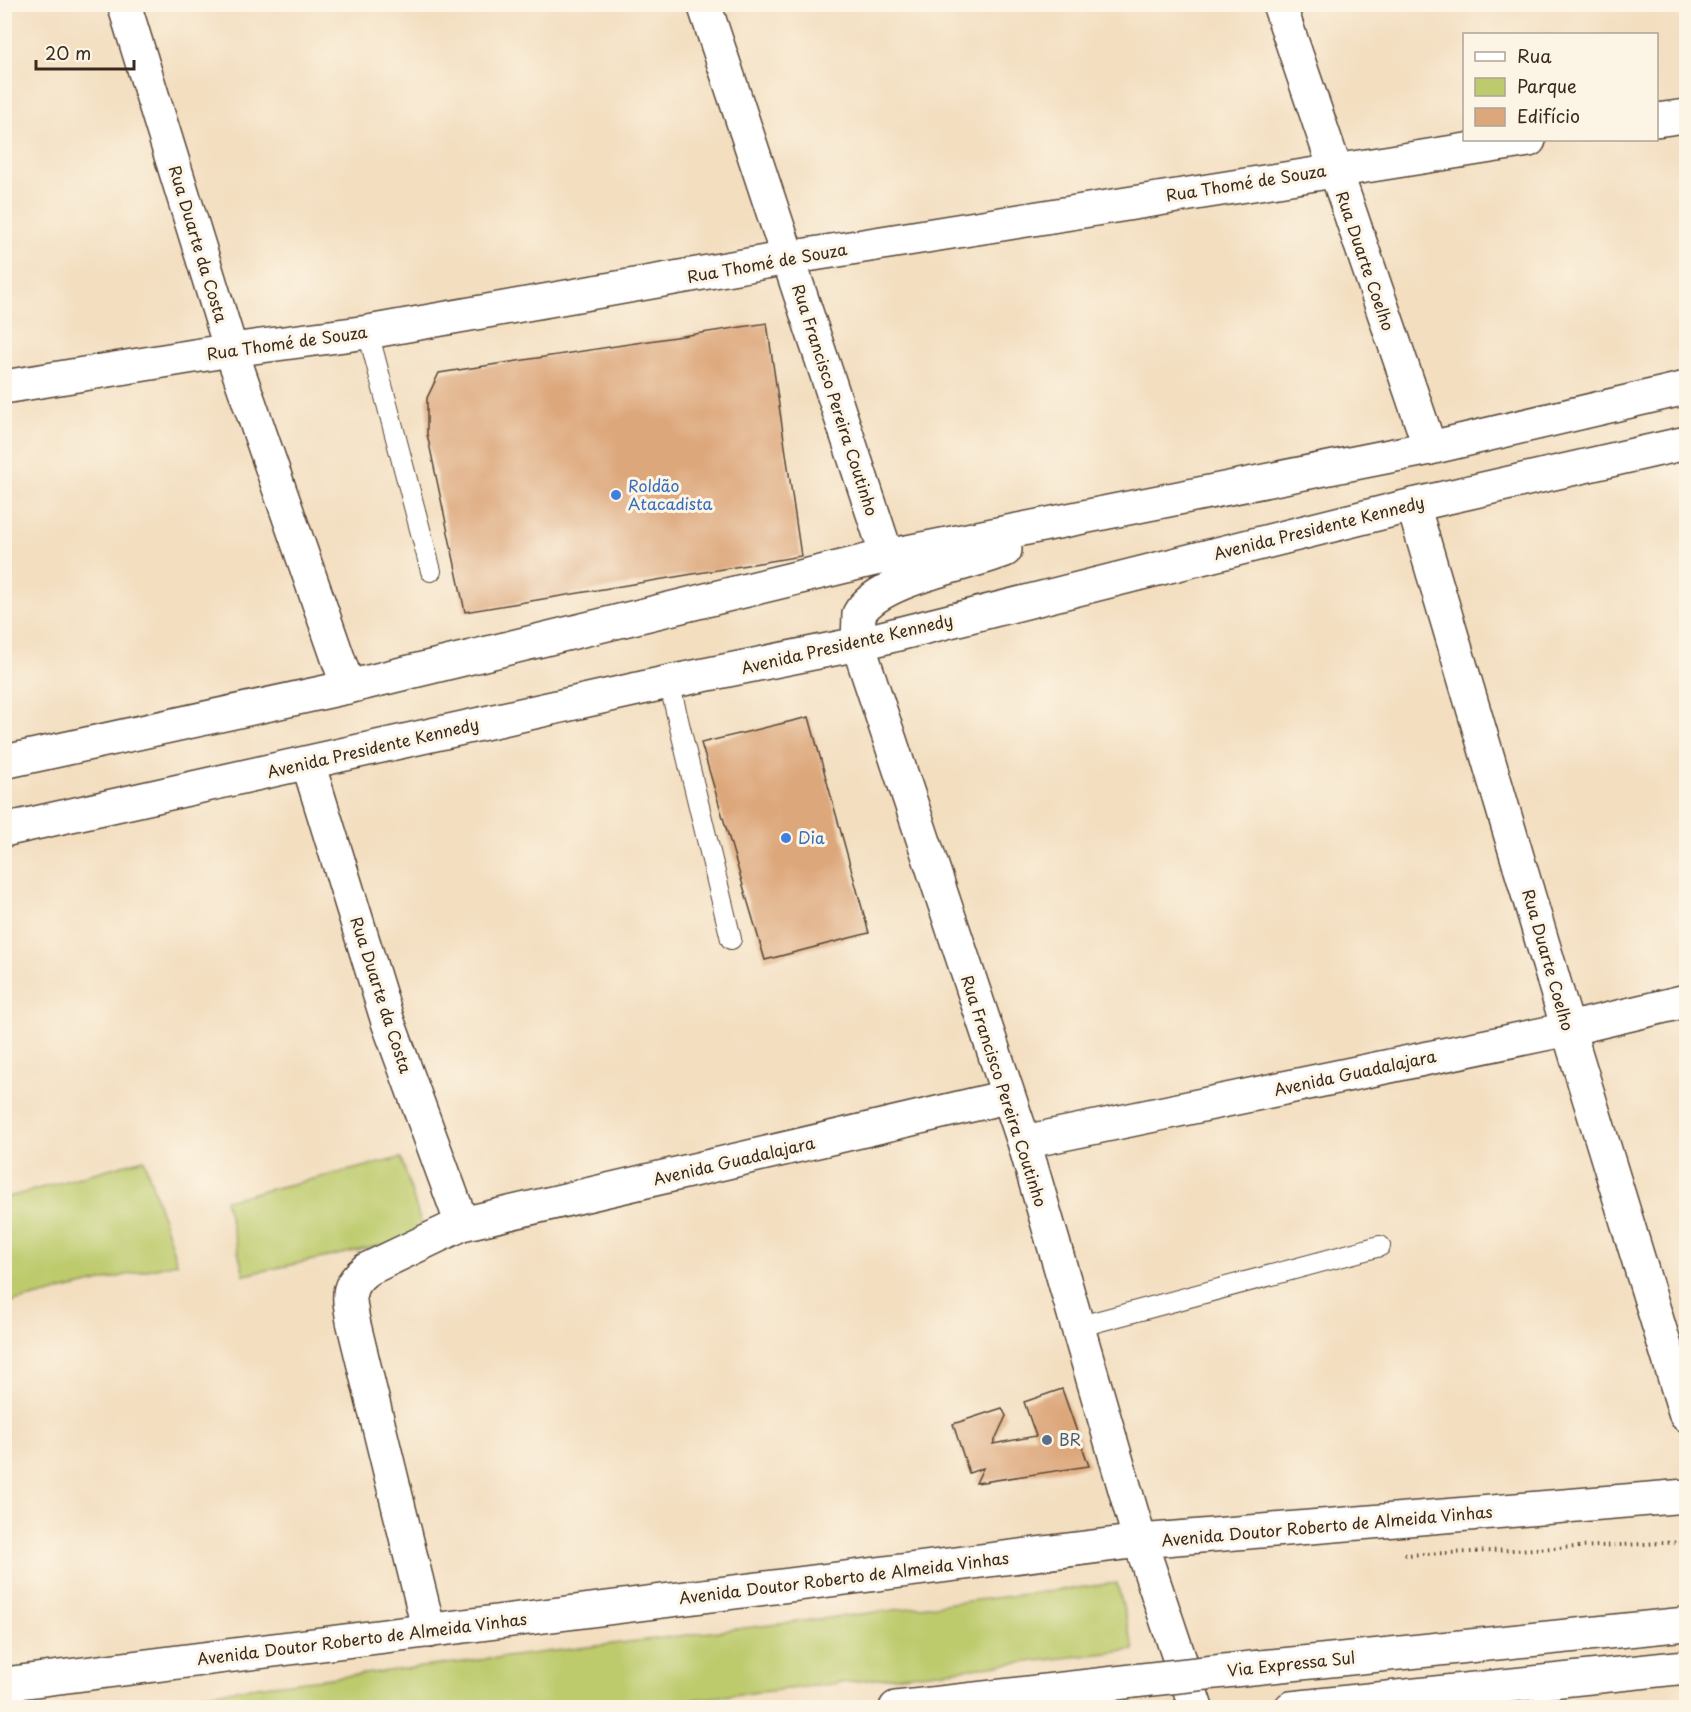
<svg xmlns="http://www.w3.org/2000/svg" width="1691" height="1712" viewBox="0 0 1691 1712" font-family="'Playpen Sans',sans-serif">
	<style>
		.green { fill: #bdcb6d; stroke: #7c7a46; stroke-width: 1.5 }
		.building { fill: #dda77c }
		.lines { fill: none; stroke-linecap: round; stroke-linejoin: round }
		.lane-casing { stroke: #574536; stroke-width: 22 }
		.street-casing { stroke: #574536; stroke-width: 36 }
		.secondary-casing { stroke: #574536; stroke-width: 36 }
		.highway-casing { stroke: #574536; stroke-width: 36 }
		.path { stroke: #574536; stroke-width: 4; stroke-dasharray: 1.5 4.5; stroke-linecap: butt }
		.lane { stroke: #fff; stroke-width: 20 }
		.street { stroke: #fff; stroke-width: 33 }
		.secondary { stroke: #fff; stroke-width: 33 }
		.highway { stroke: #fff; stroke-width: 33 }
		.highway-bridge-casing { stroke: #574536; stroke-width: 36; stroke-linecap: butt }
		.highway-bridge { stroke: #fff; stroke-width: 33 }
		.shop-dot { fill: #3f7fe0; stroke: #fcf5e5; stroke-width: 2 }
		.service-dot { fill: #5c6f8a; stroke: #fcf5e5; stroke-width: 2 }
		.labels { text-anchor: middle; stroke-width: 6; stroke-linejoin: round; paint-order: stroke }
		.street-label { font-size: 16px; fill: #3b2a1e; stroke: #fcf5e5 }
		.shop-label { font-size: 16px; fill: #366cbe; stroke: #fcf5e5; text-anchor: start }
		.service-label { font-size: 16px; fill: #4e5e75; stroke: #fcf5e5; text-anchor: start }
	</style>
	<rect width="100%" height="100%" fill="#fcf5e5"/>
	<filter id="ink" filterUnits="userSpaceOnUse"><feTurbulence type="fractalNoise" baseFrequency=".0167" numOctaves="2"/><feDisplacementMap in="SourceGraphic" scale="12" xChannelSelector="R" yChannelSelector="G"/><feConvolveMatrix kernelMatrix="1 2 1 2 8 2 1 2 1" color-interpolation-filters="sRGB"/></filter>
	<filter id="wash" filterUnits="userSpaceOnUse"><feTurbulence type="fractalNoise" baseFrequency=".008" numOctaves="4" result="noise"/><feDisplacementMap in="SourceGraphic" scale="24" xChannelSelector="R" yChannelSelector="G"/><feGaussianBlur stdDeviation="1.35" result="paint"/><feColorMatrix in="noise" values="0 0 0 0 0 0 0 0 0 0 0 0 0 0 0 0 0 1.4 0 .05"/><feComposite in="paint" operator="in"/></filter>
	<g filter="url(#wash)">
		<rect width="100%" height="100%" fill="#f3dec0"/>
		<path class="green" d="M401,1158L425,1236L244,1275L225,1200Z
			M144,1159L177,1263L5,1304V1198Z
			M1117,1583L1134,1650L617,1708L91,1707Z"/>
		<g id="blocks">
			<path class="building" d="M767,323L801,556L465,612L427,434V398L439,373Z
				M809,717L869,933L765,960L701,743Z
				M1062,1389L1089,1466L976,1483L983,1468L969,1473L953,1424L1002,1408L1006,1416L993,1444L1036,1436L1024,1402Z"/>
		</g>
	</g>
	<g filter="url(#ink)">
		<use href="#blocks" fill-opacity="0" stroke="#574536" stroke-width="1.5"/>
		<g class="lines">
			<defs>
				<path id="lane" d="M368,332L431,571
					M669,682L731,939
					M1077,1327L1380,1246"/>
				<path id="street" d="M124,4L231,350L348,687
					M704,4L887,556
					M1279,4L1430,448
					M1656,120L1686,116
					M4,387L231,350L368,332L788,258L1529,140
					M1413,505L1568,1029L1686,1415
					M858,644L1024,1142L1140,1541L1196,1708
					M308,763L388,1022L462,1224
					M1024,1142L1568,1029L1686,1001
					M429,1631L353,1321C349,1296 345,1287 366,1270L462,1224L1006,1097"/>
				<path id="secondary" d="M858,644L859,614C878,579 968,565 1005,550
					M4,762L348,687L887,556L1430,448L1686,388
					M4,830L669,682L858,644L1413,505L1686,443
					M4,1684L1140,1541L1686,1496"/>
				<path id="highway" d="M1261,1667L1686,1624
					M896,1708L1133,1681
					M1291,1708L1686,1667"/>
			</defs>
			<use href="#lane" class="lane-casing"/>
			<use href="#street" class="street-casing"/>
			<use href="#secondary" class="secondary-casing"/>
			<use href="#highway" class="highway-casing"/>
			<path class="path" d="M1404,1555L1686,1542"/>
			<use href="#lane" class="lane"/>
			<use href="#street" class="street"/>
			<use href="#secondary" class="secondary"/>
			<use href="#highway" class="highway"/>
			<defs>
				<path id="highway-bridge" d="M1133,1681L1261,1667"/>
			</defs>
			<use href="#highway-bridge" class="highway-bridge-casing"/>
			<use href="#highway-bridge" class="highway-bridge"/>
		</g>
	</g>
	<g class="shop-dot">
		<circle cx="616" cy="495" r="6"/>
		<circle cx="786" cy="838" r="6"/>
	</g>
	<circle class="service-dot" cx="1047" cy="1440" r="6"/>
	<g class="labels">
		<g class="street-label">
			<text transform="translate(1246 183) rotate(-9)" y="6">Rua Thomé de Souza</text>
			<text transform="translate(198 244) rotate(73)" y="6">Rua Duarte da Costa</text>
			<text transform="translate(1365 261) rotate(71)" y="6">Rua Duarte Coelho</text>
			<text transform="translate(767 263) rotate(-10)" y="6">Rua Thomé de Souza</text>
			<text transform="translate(287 343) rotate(-8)" y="6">Rua Thomé de Souza</text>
			<text transform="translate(835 400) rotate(72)" y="6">Rua Francisco Pereira Coutinho</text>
			<text transform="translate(1319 528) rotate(-14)" y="6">Avenida Presidente Kennedy</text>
			<text transform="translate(847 644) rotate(-13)" y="6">Avenida Presidente Kennedy</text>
			<text transform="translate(373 748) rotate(-13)" y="6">Avenida Presidente Kennedy</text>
			<text transform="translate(1548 960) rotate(74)" y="6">Rua Duarte Coelho</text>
			<text transform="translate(381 995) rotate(72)" y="6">Rua Duarte da Costa</text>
			<text transform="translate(1355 1073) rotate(-12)" y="6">Avenida Guadalajara</text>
			<text transform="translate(1004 1091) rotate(72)" y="6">Rua Francisco Pereira Coutinho</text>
			<text transform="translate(734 1161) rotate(-13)" y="6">Avenida Guadalajara</text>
			<text transform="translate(1327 1526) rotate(-5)" y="6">Avenida Doutor Roberto de Almeida Vinhas</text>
			<text transform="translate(844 1578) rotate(-7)" y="6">Avenida Doutor Roberto de Almeida Vinhas</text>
			<text transform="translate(362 1639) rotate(-7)" y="6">Avenida Doutor Roberto de Almeida Vinhas</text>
			<text transform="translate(1291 1664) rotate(-6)" y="6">Via Expressa Sul</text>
		</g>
		<g class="shop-label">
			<text x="628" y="492">Roldão<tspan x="628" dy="18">Atacadista</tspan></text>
			<text x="798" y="844">Dia</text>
		</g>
		<g class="service-label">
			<text x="1059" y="1446">BR</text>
		</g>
	</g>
	<rect width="1691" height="1712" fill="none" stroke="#fcf5e5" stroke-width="24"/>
	<rect x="1463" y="33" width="195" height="108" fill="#fcf5e5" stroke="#afa495" stroke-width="1.5"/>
	<rect x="1475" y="52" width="30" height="9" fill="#ffffff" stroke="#afa495" stroke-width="1.5"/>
	<text x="1517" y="63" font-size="18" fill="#3b2a1e">Rua</text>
	<rect x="1475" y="78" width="30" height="18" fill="#bdcb6d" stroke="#afa495" stroke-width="1.5"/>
	<text x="1517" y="93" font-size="18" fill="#3b2a1e">Parque</text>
	<rect x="1475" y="108" width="30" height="18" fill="#dda77c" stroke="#afa495" stroke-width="1.5"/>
	<text x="1517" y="123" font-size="18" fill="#3b2a1e">Edifício</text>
	<path d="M36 60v9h98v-9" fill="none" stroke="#3b2a1e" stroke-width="3"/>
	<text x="45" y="60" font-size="18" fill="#3b2a1e" stroke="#fcf5e5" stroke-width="4.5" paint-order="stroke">20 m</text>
</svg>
